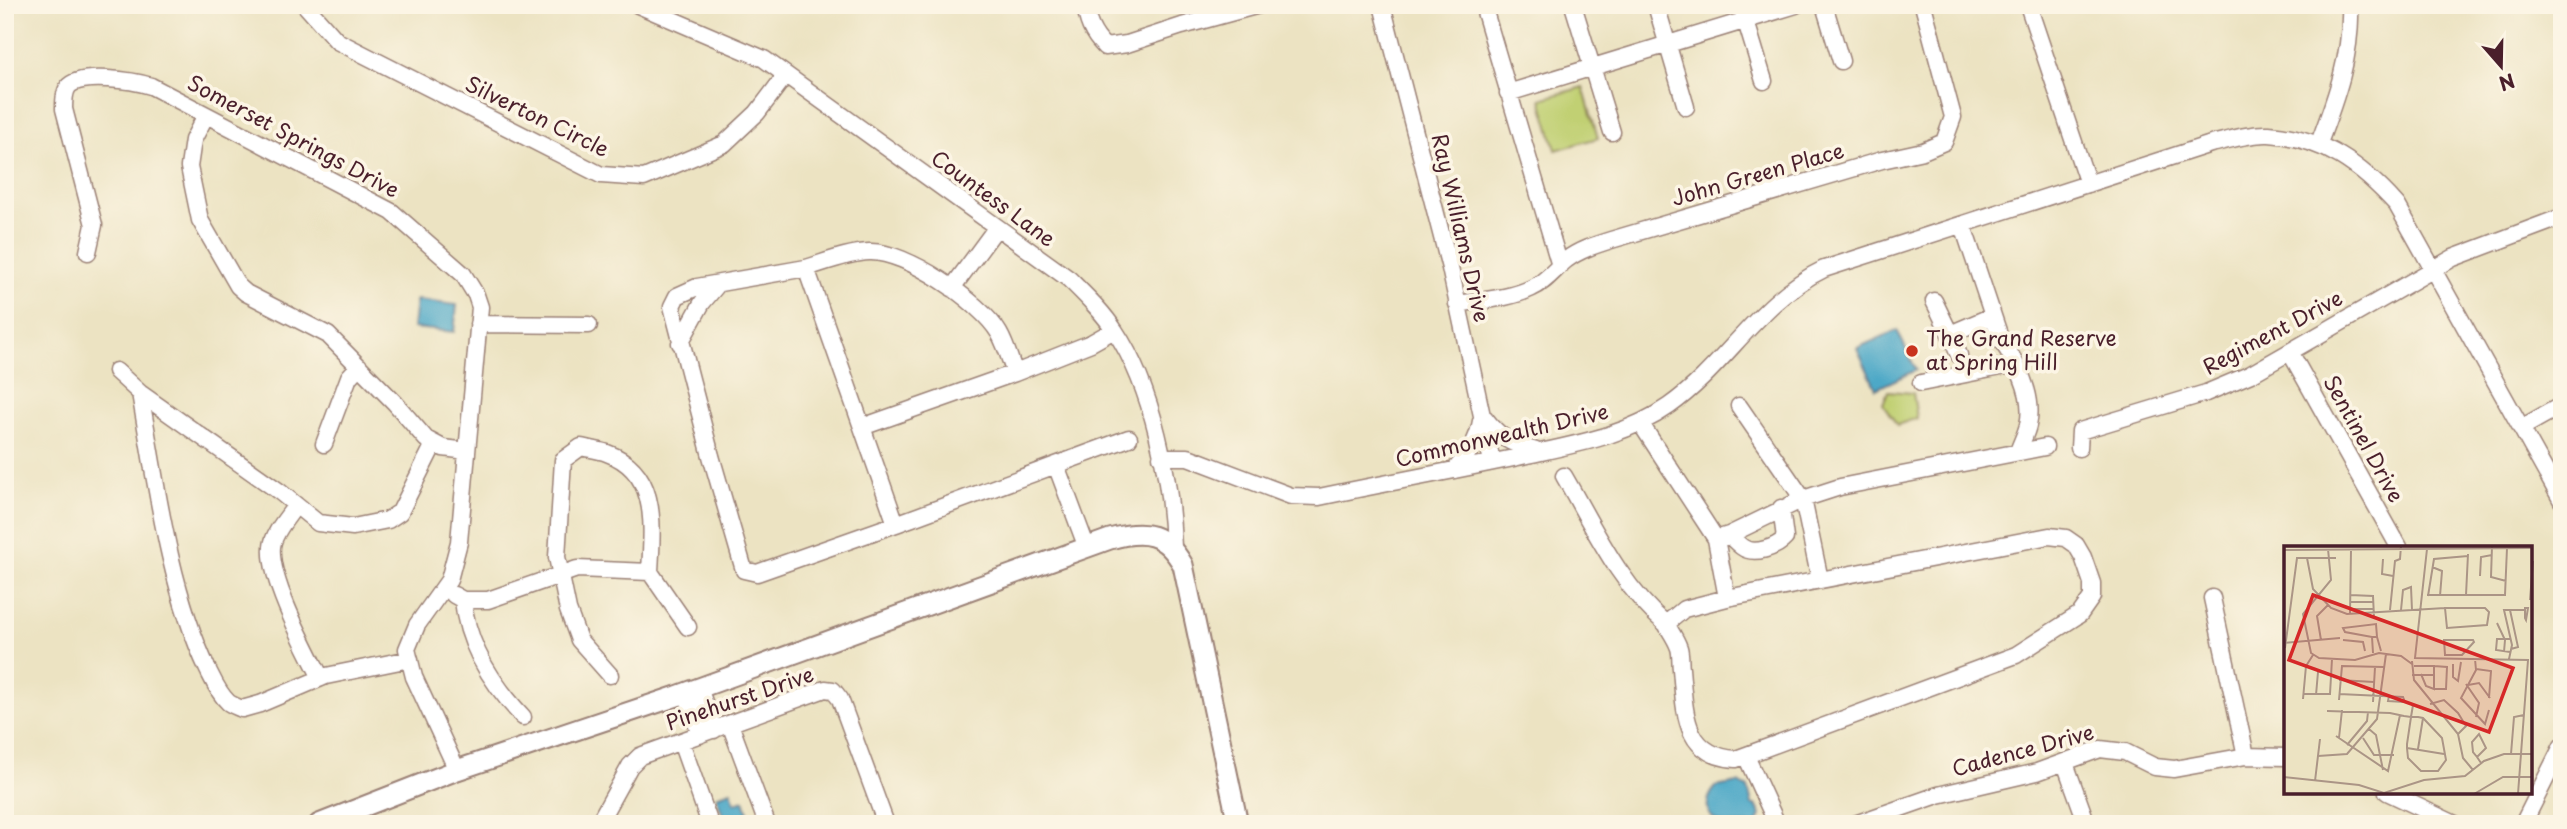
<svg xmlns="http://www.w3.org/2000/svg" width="2567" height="829" viewBox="0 0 2567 829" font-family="'Playpen Sans',sans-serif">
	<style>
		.green { fill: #c1d073; stroke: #86784f; stroke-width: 2 }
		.water { fill: #46a6c6; stroke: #486278; stroke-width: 2 }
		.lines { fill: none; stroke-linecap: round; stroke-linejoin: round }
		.minor-casing { stroke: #9b8176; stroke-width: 19 }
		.major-casing { stroke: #9b8176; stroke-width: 23 }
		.minor { stroke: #fff; stroke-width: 16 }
		.major { stroke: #fff; stroke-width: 19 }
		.poi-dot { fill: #c8321e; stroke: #fcf5e5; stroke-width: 2.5 }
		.labels { text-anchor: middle; stroke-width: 7; stroke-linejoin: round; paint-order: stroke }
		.street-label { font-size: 21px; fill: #4a1f2b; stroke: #fcf5e5 }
		.poi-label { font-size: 21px; fill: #4a1f2b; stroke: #fcf5e5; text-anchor: start }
		.inset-road { fill: none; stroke: #ab9586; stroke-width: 2 }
		.view { fill: #d62828; fill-opacity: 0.15; stroke: #d62828; stroke-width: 3.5 }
		.inset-edge { fill: none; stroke: #4a1f2b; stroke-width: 3.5 }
	</style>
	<rect width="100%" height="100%" fill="#fcf5e5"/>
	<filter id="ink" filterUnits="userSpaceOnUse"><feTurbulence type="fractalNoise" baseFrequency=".0143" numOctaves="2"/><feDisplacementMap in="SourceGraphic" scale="14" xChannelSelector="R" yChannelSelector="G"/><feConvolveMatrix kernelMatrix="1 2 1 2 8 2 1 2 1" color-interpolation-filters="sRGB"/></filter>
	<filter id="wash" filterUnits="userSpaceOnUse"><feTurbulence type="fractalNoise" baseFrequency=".00686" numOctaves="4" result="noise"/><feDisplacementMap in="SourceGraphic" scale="28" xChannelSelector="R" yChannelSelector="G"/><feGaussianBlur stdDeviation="1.57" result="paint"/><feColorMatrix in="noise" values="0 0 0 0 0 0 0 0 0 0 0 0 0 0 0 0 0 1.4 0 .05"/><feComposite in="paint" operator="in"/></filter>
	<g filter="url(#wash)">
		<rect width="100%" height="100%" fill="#ece3c2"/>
		<path class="green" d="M1583,87L1598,138L1556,150L1541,99Z
			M1888,391L1913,393L1917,418L1897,425L1883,404Z"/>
		<path class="water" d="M416,300L457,305L454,332L413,328Z
			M1897,330L1916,370L1876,389L1857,348Z
			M1738,783L1748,788L1752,805H1756L1761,815L1757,824C1747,824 1731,826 1722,823C1703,817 1705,799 1716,787Z
			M731,791L735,803L744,800L752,824H726L716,796Z"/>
	</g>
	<g filter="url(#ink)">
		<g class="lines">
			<defs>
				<path id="minor" d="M305,5L337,41L601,175L644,178L724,144L757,113L785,76
					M638,5L764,59L1069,279C1085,295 1103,312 1115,331C1153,388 1171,480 1173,547
					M1086,5C1086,21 1094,36 1105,47L1127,44L1182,26L1259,5
					M1382,5L1450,268L1492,462
					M1483,5L1560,266
					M1573,5L1612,132
					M1656,5L1686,107
					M1741,5L1764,81
					M1824,5L1841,61
					M2028,5L2088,184
					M1508,93L1796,5
					M206,115L193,140L189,167L200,220L238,286L246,293L328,335L395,403L426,439L443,448L467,451
					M2319,143C2336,98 2352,55 2350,5
					M1963,226L2001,340C2017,363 2035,396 2028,425C2026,434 2021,443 2018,452
					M88,252L94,225L64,109C64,102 64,93 68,87C79,72 135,81 151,86L392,212L463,274L476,295L480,307L459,542L449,580L417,625L407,649L414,677L457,770
					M806,268L697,287L677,296L672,306L711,456L744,570L757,573L896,524
					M952,288L997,227
					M1934,301L1950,334L1992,316
					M1457,304C1481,300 1510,299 1532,288C1546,282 1555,269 1566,260C1579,250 1595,245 1611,240L1882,160L1923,151L1944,142L1953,117L1923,5
					M478,324L589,325
					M1114,330L1091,343L1015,373L862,427L896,524L1129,438
					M1950,334L1959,355
					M680,343L702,303L718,284
					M2290,352L2399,547
					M116,371L140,393L280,492L318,523L353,527L388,520L400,512L434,444
					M1921,383L2016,364
					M140,393C156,483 169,588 208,670C213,680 219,694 228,702C231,705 238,707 242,709L260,704L326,676L410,659
					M1739,406L1803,499L1840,487L2045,447
					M1484,417C1500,438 1511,444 1536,451
					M862,427L806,268C826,262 848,253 869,252C905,250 981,302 999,333C1006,345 1010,360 1015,373
					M2521,428L2562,405
					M324,444L349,377L359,366
					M2079,448L2080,431L2206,393L2251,374L2453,258L2562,217
					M1161,457H1188L1291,496L1319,497C1386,483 1452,471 1518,457C1570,445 1625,437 1669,406C1726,366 1759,300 1824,269L2211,144C2229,140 2250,133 2269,134C2324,138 2361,165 2397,205L2562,501
					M1056,465L1087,548
					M1455,470C1468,454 1478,441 1481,421
					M1564,476C1593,526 1620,586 1666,624L1684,609L1727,598L1716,539L1641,424
					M296,505C288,517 273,533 272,547C269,580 306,648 321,678
					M1729,535C1733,539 1738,544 1742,547C1754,556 1777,547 1785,538L1781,508
					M1716,539L1729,535L1803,499L1820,580
					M650,572L688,627
					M454,595L463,600C467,646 492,684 523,717
					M2212,598L2246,756
					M463,600H488L577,569L650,572
					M1666,624C1670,631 1676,639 1679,648C1681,654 1680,663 1681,669C1685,711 1683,756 1736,759L2016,655L2080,614L2092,597V583L2083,557L2076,545L2066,538L2049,536L1727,598
					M610,675L579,640L568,610L557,557L563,460L581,447C589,449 599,450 607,453C660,472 652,528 650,572
					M699,688L714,730
					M686,692L700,735
					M730,724L767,824
					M681,742L710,824
					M1746,756L1777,824
					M2065,763L2087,824
					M2387,792L2455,824
					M598,824L630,766L640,756L825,689L833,690L840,699L886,824
					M1855,824L1938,795L2037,772L2100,749L2125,752L2155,767L2174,769L2246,756L2285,757
					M2523,824L2562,746"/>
				<path id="major" d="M319,824L457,770L677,696L1110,539C1145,529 1165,533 1183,565L1238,824"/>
			</defs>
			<use href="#minor" class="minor-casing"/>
			<use href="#major" class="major-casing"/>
			<use href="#minor" class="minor"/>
			<use href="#major" class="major"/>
		</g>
	</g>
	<circle class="poi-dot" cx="1912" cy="351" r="7"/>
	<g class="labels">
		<g class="street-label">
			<text transform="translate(537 117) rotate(26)" y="7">Silverton Circle</text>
			<text transform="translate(293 137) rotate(28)" y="7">Somerset Springs Drive</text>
			<text transform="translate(1758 175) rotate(-16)" y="7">John Green Place</text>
			<text transform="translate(993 199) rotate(36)" y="7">Countess Lane</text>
			<text transform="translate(1460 228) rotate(77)" y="7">Ray Williams Drive</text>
			<text transform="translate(2273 333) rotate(-28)" y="7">Regiment Drive</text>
			<text transform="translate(1502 436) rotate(-13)" y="7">Commonwealth Drive</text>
			<text transform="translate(2363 439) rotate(61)" y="7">Sentinel Drive</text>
			<text transform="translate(740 699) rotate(-19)" y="7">Pinehurst Drive</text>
			<text transform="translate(2023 751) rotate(-15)" y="7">Cadence Drive</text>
		</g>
		<g class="poi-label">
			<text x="1926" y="346">The Grand Reserve<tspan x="1926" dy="24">at Spring Hill</tspan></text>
		</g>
	</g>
	<g transform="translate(2284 546)">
		<rect width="248" height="248" fill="#ece3c2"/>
		<path class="inset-road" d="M208,0L207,31L222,35M44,3L47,34L19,68L27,107L35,112L71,114L95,107L117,110L128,118M143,3L131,112L244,114L234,248M0,4L249,2M23,12L29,43L47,62L63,68L161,62M99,13L98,28L109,30M148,21L158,25L156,50M196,30L197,11L208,9M66,49L89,50L90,71M143,49H221L223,2M182,49L184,8M144,50L150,13L184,10M246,54L249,15M66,56H89M161,62H201L205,66L203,79L163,82ZM241,62H244L242,74L241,72ZM66,63H90M106,64L111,15L116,13L117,0M117,64L119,44L127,41L128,64M226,64L234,101L227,103M66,68L67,4M213,77L221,94L220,106M88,91L61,86L59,82L92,78L93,91M37,94L33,70L44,59M59,94L79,96L81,105M160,94H189L190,96L178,109H161ZM0,97L56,92M1,102L13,12H52M226,106L212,104L213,93H227M89,107L88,91H93L97,105M191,113L192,124L177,152L201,178L205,164M225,113L228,99L220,64H241M128,115L130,134L174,188L179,212L189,224M169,118V131L174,135L177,116M192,123L207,125L205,152M137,128L142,140L150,143V129M128,129H150V120H130M55,134L90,136M182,138L195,157L192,171M184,139L195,137L206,152M150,143H162L163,121L150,120M19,148H46L48,113M55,148L119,151L121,156M32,149L34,126M105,150L104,155L121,156M19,153L22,120L29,109M55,154L58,120L100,121M89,156L91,121M146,158L160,154L174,167L182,180L174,188M43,165L106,167L120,170L127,171H134L139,172L158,192L162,214L154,225H137L124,212L123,202V198L127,171L129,159M85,183L92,189L99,224M52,190L104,225L116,169M55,192L58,164M79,192L90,209H110M63,199L83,175L84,166M123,202L160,208M134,203L139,172M227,208L230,171L240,169M34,210L63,208L93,173L102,108M193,211L202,202L195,188L188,196L189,206L193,211L197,217M0,231L75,239L100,247L140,234L181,230L200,215L220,208H249M31,235L36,193M190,248L219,231H249"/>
		<path class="view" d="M29,49L229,122L205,186L5,114Z"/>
		<rect width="248" height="248" class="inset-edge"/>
	</g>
	<rect width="2567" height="829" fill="none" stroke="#fcf5e5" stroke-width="28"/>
	<g transform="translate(2501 66) rotate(160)" stroke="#fcf5e5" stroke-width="5" paint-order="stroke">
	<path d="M0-5L12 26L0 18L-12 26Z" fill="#4a1f2b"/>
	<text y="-10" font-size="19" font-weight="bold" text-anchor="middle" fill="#4a1f2b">N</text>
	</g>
</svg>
